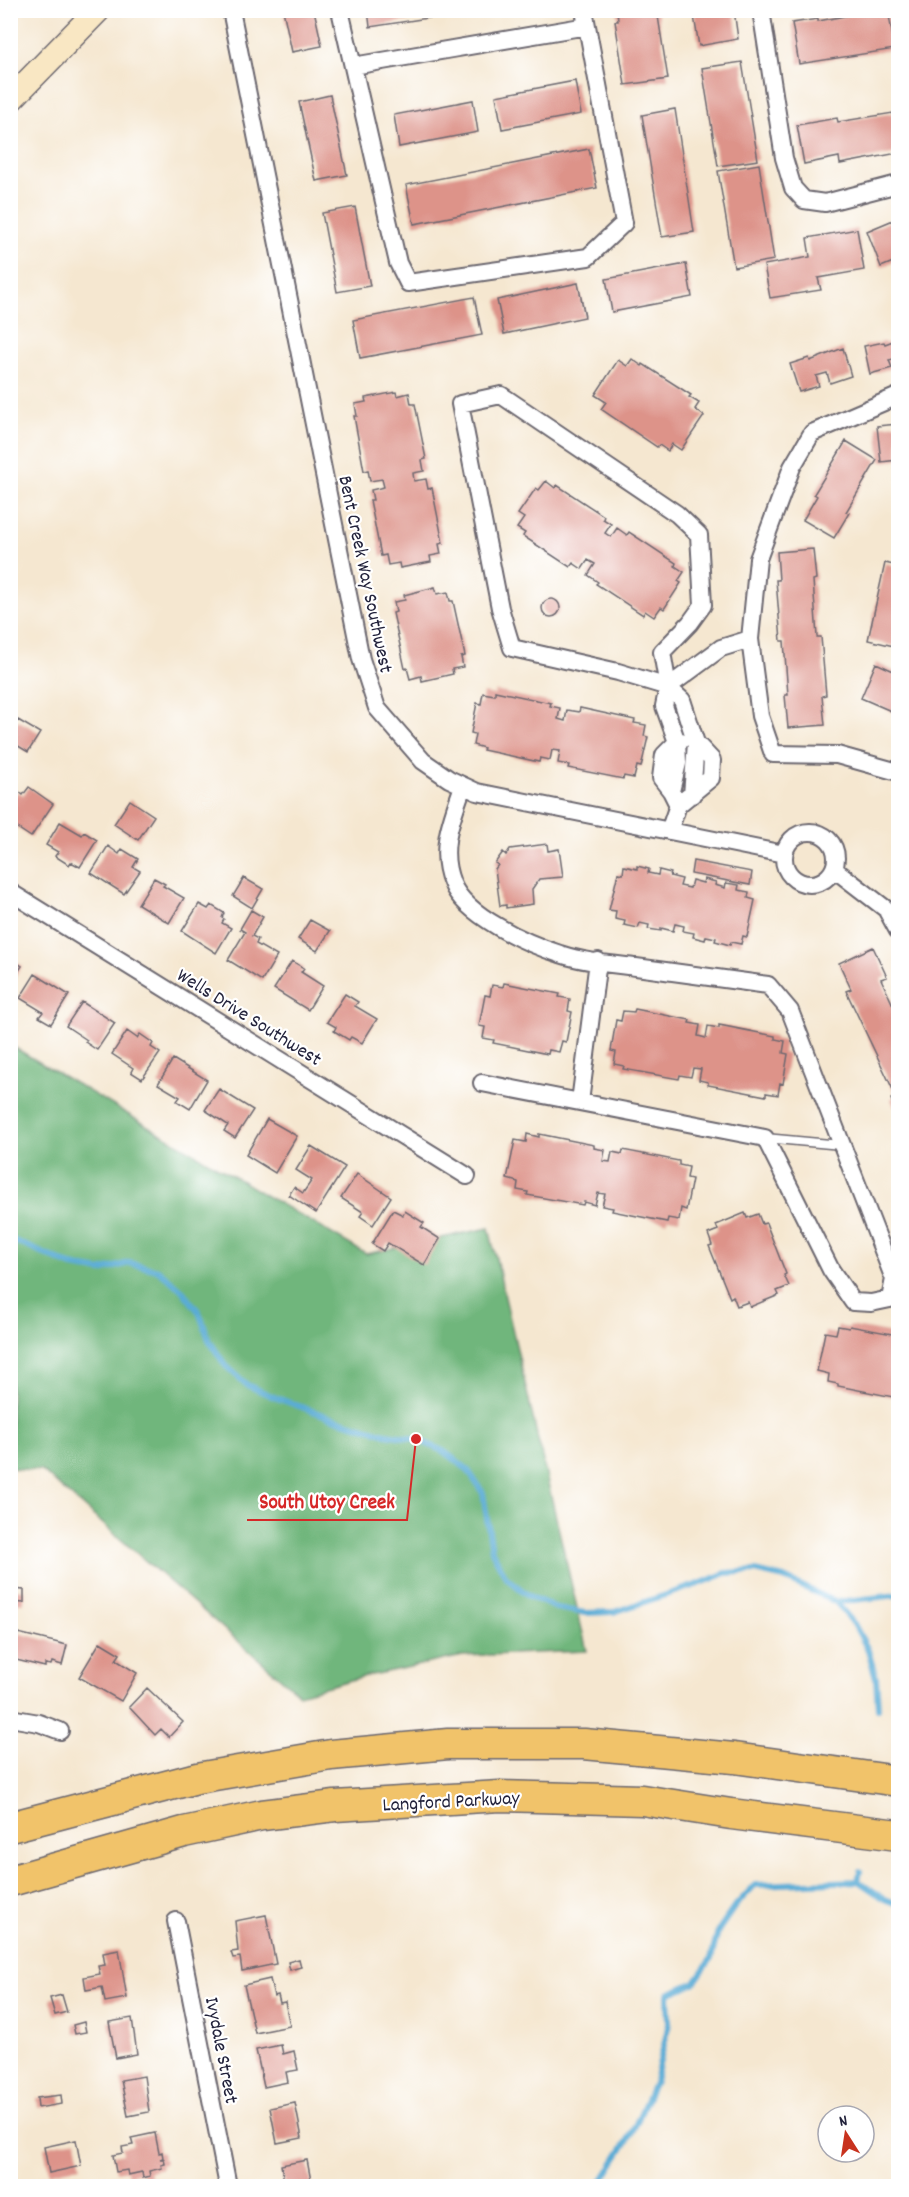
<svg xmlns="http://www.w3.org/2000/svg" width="909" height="2197" viewBox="0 0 909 2197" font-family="Dekko,sans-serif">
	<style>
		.forest { fill: #6fb67b; stroke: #486c5b; stroke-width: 1.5 }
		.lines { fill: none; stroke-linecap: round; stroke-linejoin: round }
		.stream { stroke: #5aacd5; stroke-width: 6 }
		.building { fill: #dd9389 }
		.lane-casing { stroke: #6c676f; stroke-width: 11 }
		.street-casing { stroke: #6c676f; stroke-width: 20 }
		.secondary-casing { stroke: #6c676f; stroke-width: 27 }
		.highway-casing { stroke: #6c676f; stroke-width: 33 }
		.lane { stroke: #fff; stroke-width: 8 }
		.street { stroke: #fff; stroke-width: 16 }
		.secondary { stroke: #f9e7c3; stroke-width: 24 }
		.highway { stroke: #f1c36a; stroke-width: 30 }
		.labels { text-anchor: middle; stroke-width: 4.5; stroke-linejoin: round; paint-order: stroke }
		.street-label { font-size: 20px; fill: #22223b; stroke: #fff }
		.leader { fill: none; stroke: #d62828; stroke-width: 2 }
		.callout-dot { fill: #d62828; stroke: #fff; stroke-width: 2 }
		.callout-label { font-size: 21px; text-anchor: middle; font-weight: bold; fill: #d62828; stroke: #fff; stroke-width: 4.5; stroke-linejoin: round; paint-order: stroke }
	</style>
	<rect width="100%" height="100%" fill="#fff"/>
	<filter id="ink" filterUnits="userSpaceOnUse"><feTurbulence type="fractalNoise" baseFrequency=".0167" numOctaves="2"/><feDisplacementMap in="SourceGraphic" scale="12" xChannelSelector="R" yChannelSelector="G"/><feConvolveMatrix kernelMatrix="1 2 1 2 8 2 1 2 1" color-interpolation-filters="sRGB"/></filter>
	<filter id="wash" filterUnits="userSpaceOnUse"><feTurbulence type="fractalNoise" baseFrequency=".008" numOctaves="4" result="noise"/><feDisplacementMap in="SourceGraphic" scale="24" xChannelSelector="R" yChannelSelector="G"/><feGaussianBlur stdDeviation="1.35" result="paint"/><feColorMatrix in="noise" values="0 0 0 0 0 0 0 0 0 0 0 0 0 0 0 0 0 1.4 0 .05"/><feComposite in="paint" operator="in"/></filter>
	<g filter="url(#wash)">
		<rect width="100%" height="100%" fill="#f5e7d0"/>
		<path class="forest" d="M10,1045L366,1254L489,1228L587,1651L463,1656L362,1677L299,1694L42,1471L11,1468Z"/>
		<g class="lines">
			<path class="stream" d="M10,1239L72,1266L101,1271L129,1263L158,1270L181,1289L199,1312L209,1340L225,1365L247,1385L274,1397L329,1417L386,1434L416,1439L443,1451L467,1469L483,1493L492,1551L506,1577L529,1596L556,1608L585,1613L614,1612L699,1584L726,1573L755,1571L784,1578L836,1602L854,1624L868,1650L876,1678L878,1708
				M836,1602L898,1595
				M858,1881L885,1899L898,1904
				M858,1881L860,1871
				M599,2186L631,2135L655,2081L669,2024L668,1994L694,1983L711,1959L718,1931L735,1906L755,1885L858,1881"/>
		</g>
		<g id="blocks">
			<path class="building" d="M283,10H314L322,46L292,52Z
				M368,10H466V12L370,27Z
				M617,10H657L668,79L625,85L615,21H618Z
				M693,10H734L738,39L699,46Z
				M877,10H888L895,49L799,64L792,23L818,19V21Z
				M742,62L758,160L718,166L702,68Z
				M575,81L581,114L502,129L496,96Z
				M330,95L347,175L316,181L299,102Z
				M473,100L478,132L399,147L394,115Z
				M675,109L694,232L662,237L642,115Z
				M893,113L898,153L840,164L839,157L804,164L797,125L837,118L838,122Z
				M589,149L597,188L414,224L406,185Z
				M759,164L774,260L734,267L718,171Z
				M355,207L370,286L337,292L322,213Z
				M898,218V260L881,267L867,231Z
				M857,229L864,270L818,278L821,290L770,298L764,265L810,257L807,238Z
				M686,264L692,297L612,312L606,279Z
				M578,283L585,317L504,334L497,300Z
				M474,297L482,335L360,358L353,320Z
				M898,339V358L889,360L892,368L870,374L864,346L884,342L885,344Z
				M843,348L851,376L830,383L827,373L816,376L819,386L799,392L790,364L809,358L810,361Z
				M632,359L642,366L643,364L691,395L689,397L699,403L695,409L704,416L681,450L672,444L668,451L659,445L657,447L601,409L606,402L595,395L618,360L627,366Z
				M396,392L397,396L409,393L411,404H415L426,459L422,460L424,471L413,473L414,481L426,479L428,489L432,488L443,543L439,544L441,554L430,556L431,562L400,568L399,563L388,565L386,555L381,556L370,500H373L371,490L384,487L382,479L370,481L368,470L364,471L354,416H357L355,404L366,402L365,398Z
				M898,424V460L881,462L877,426Z
				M846,441L877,460L846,512L849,513L834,538L803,520L817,496L814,494Z
				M546,481L555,488L557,485L604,516L603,519L611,524L605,533L611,537L617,528L627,535L629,532L676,563L675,566L684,572L678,581L681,583L664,609L661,607L654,617L645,611L643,615L596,584L598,582L588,575L595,564L588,560L582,569L573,563L570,567L523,536L525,533L517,528L524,518L518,514L536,488L539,490Z
				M813,549L816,579L813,580L817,637H821L826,695L822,696L825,725L788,728L785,695H788L784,641H781L776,580H779L777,552Z
				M885,563L898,566V647L868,640Z
				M435,587L437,594L448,592L450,601H453L465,656L461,657L463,667L452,669L453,674L422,681L421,676L410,679L407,668L405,669L393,613L396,612L394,602L405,600L404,595Z
				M542 608a9 9 0 1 1 18 0a9 9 0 1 1-18 0Z
				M876,663L898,673V714L861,698Z
				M495,691L551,703L550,706L560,708L558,719L565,721L567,710L579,712L580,708L635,720L634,723L646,725L644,736L648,737L641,767L637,766L634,778L624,776L623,779L568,768L569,765L558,763L560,751L552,750L550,760L540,758L539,762L483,750L484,748L473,745L475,734L471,733L477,703L481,704L483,693L495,695Z
				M18,720L40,733L28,752L10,741V731Z
				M29,787L53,804L31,837L10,823V803L18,791L23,795Z
				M130,800L154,816L138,840L114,824Z
				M60,822L82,835L84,832L97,840L80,867L71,862L69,865L55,856L58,852L46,845Z
				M547,844L548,851L559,849L563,877L539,879L532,889L533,904L506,908V905L500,906L495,869L498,865L495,863L503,852L506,855L510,849Z
				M108,846L119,854L122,849L138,859L133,867L140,871L124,894L91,873Z
				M693,861L752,872L750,885L691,874Z
				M624,866L637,869V866L649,869L648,873L658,875L659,870L671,873L670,876L682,879L680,886L690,888L692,880L703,883L704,879L716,882L715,885L725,888L726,883L739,885L738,890L749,892L748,898L755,900L747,937L743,936L741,944L731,942L730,945L715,941L716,938L706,936L705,940L693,937L694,933L683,931L684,926L675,924L673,931L661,928V931L648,929L649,925L640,923L638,928L624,925L625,921L615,919L616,911L609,910L618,873L623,874Z
				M154,878L165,884L163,886L184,898L169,923L138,904Z
				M244,878L263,889L252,908L233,896Z
				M199,904L208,909L211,905L224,913L222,918L224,919L222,923L231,928L216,953L182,931Z
				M251,910L263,917L252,936L258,939L256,944L277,956L262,981L228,960L245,932L240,929Z
				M310,920L330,931L317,951L298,939Z
				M873,947L887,977L881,979L898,1016V1116L891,1099L896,1096L846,991L851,989L839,963Z
				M10,958L22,966L10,984Z
				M292,961L304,968L301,972L323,986L308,1010L274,989Z
				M35,974L69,995L51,1024L39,1017L43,1012L20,998Z
				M504,983L560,994L559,997L570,999L568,1011L572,1012L566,1042L562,1041L559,1052L549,1050L548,1054L493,1043L494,1040L483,1038L485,1027L479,1026L485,995L490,996L492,985L503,987Z
				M345,994L358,1002L355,1006L377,1019L362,1043L351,1037L349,1040L334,1031L336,1027L327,1022Z
				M82,1002L115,1023L97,1050L85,1042L87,1040L66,1026Z
				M635,1009L690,1020L689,1023L700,1025L698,1036L706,1038L708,1026L719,1028V1025L775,1036V1039L785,1041L783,1053L788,1054L783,1084L780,1083L778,1095L766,1093V1096L708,1085V1082L699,1080L701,1069L693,1068L691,1077L680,1075L679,1079L623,1069L624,1066L614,1064L616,1052L611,1051L616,1020L621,1021L623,1011L634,1012Z
				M127,1031L137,1038L140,1034L153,1043L151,1047L160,1053L142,1079L131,1072L133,1068L112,1054Z
				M173,1059L207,1080L190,1109L177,1101L180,1097L158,1084Z
				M219,1089L253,1110L235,1138L224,1131L228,1125L205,1110Z
				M267,1119L297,1136L275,1173L246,1155Z
				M527,1134L539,1137V1134L594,1145V1148L605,1150L603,1161L610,1162L612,1152L622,1154L623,1150L679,1161V1165L689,1167L687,1178L692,1179L686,1210L681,1208L679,1220L668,1218L667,1222L612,1211L613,1208L602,1206L605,1194L598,1193L595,1205L584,1202L583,1205L527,1195L528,1192L517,1190L518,1182L507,1179L515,1140L526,1142Z
				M311,1146L345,1167L316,1213L289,1195L294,1187L303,1193L312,1180L296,1170Z
				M357,1174L391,1197L373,1225L360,1216L363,1212L341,1198Z
				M393,1210L403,1215L405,1211L424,1223L421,1227L440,1239L424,1265L388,1243L383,1251L372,1244Z
				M745,1213L747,1218L758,1214L762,1224L766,1223L786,1274L784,1275L789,1286L777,1291L779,1295L750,1307L748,1302L737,1306L733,1296L730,1298L709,1246L712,1245L708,1234L718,1230L716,1225Z
				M838,1326L849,1328L850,1326L898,1335V1396L894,1395L893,1397L838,1386V1384L828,1382L829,1374L817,1371L825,1332L836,1334Z
				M13,1589L24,1590V1603L12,1602Z
				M18,1633L67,1645L62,1665L52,1662L51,1665L45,1664V1667L12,1659Z
				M100,1642L120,1654L116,1660L137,1673L121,1701L79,1677Z
				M147,1688L183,1722L169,1737L161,1729L155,1735L129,1707Z
				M266,1915L276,1964L242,1971L240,1957L233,1958L231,1952L238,1951L235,1921Z
				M119,1950L127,1998L105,2002L102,1987L86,1990L84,1977L100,1974L98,1966L105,1965L103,1953Z
				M299,1959L301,1967L290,1970L288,1962Z
				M270,1979L274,1996L278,1995L280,2003L285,2002L290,2026L255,2033L244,1985Z
				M62,1995L67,2012L55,2015L50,1998Z
				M132,2018L137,2054L116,2058L109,2022Z
				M84,2022L86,2032L75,2034L73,2025Z
				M281,2045L283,2054L294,2051L298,2070L286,2072L288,2082L264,2087L256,2050Z
				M144,2076L149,2112L128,2116L121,2080Z
				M61,2095L62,2104L38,2108L37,2098Z
				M295,2103L302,2138L277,2143L270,2108Z
				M155,2133L159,2153L162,2152L163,2158L160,2159H164L165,2164L161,2165L162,2168L149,2171L150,2176L143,2178L142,2172L128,2175L127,2170L116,2172L113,2155L123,2153L122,2147L133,2145L131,2138Z
				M76,2140L81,2166L49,2173L44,2147Z
				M307,2160L312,2186H285L281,2165Z"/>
		</g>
	</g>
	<g filter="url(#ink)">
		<use href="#blocks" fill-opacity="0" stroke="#6c676f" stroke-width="1.5"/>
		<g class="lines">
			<defs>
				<path id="lane" d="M765,1138L841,1145"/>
				<path id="street" d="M231,10L361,659L377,708L423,761L449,779L477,792L784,854
					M340,10L398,263L408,283L588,257L624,223L584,10
					M761,10L784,158L793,188L804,200L825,203L898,184
					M353,66L587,26
					M750,639L760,716L773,754L837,755L898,772
					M668,687L721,648L750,639L758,559L792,467L812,433L898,396
					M463,786C452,818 438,849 452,883C464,915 527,944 560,954C584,962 611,964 636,967C680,973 724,979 768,985L790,1011L894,1279L890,1299L871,1303L853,1302L831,1270L765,1138L482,1083
					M671,791L678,763L677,742L681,741
					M692,795L696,743
					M669,831L678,805L711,778L712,760L696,743L682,700L668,687L618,672L512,648L500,608L460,404L501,395L677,514L699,535L703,605L690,623L662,652L668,687L664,706L677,742L664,755L661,778L671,791L678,805
					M784 858a26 26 0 1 1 52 0a26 26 0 1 1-52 0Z
					M834,869L886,909L898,931
					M10,892L467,1176
					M580,1102L598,961
					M10,1718L39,1723L60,1731
					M176,1921L228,2186"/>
				<path id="secondary" d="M10,100L98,10"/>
				<path id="highway" d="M10,1827L197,1778L331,1755L448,1744H584L734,1758L898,1781
					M10,1881L184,1832L262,1815L335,1806L500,1796L642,1800L731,1814L898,1835"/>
			</defs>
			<use href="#lane" class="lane-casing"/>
			<use href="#street" class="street-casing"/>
			<use href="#secondary" class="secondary-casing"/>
			<use href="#highway" class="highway-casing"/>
			<use href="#lane" class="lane"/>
			<use href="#street" class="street"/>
			<use href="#secondary" class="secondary"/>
			<use href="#highway" class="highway"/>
		</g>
	</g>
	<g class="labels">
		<g class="street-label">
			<text transform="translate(367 574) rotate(78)" y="7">Bent Creek Way Southwest</text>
			<text transform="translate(250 1016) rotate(32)" y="7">Wells Drive Southwest</text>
			<text transform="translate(451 1800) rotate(-3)" y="7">Langford Parkway</text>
			<text transform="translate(223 2050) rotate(79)" y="7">Ivydale Street</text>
		</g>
	</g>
	<path class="leader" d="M416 1439L407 1520H247"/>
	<circle class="callout-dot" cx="416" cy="1439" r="6"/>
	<g class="callout-label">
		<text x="327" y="1508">South Utoy Creek</text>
	</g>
	<rect width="909" height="2197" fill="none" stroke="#fff" stroke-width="36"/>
	<g transform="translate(846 2134) rotate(348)"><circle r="28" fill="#ffffff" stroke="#a7a7b1" stroke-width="1.5"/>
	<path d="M0-4.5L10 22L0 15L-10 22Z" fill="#c8321e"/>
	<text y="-9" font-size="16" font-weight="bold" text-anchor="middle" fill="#22223b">N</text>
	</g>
</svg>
